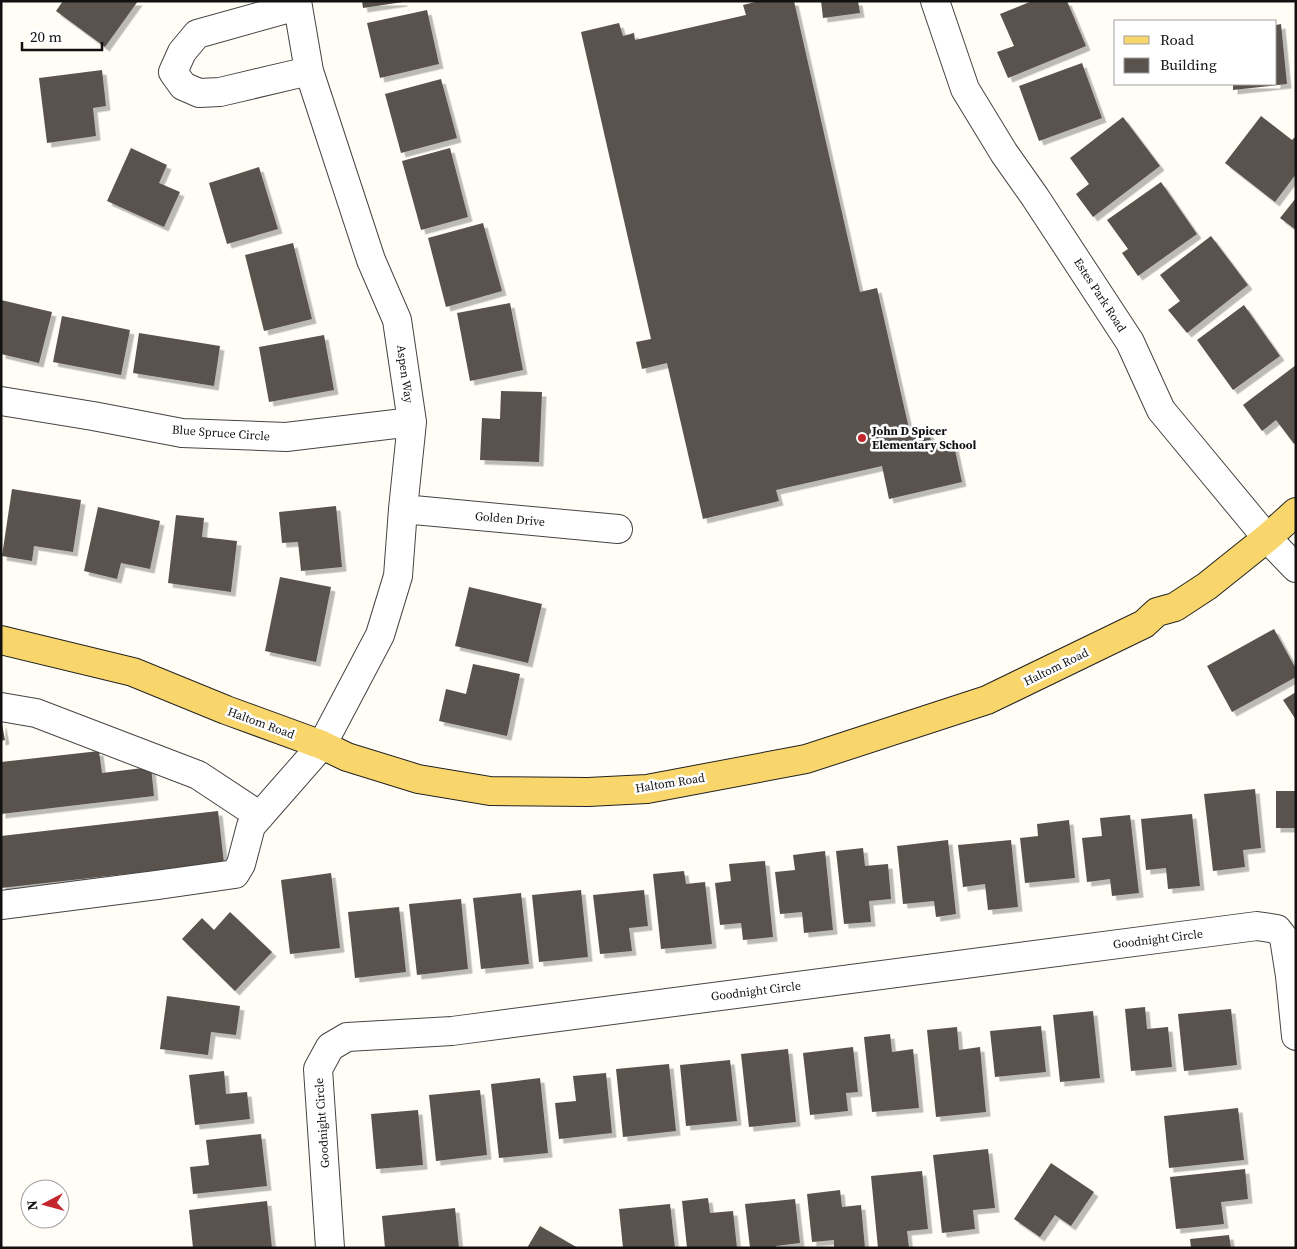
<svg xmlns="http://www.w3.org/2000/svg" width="1297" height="1249" viewBox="0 0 1297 1249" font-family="'Source Serif 4',serif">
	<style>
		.building { fill: #5a524d; filter: url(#shadow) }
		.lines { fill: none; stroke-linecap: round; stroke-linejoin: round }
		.minor-casing { stroke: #444; stroke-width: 30 }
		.major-casing { stroke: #222; stroke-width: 30 }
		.minor { stroke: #fff; stroke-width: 28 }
		.major { stroke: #f9d66b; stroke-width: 28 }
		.poi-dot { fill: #c4262e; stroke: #fff; stroke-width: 2 }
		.labels { text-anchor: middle; stroke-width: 5; stroke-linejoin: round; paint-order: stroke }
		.street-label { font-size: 12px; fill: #111; stroke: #fff }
		.poi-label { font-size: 12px; font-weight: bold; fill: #111; stroke: #fff; text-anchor: start }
	</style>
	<defs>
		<filter id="shadow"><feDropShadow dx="4.5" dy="4.5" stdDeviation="0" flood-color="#0004"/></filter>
	</defs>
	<rect width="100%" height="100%" fill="#fffdf5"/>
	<path class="building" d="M63,1H138L105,47L56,11Z
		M362,1H403V2L363,8Z
		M754,1H794L860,292L877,288L910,433L928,428L932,446L953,441L962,482L889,499L882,466L776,490L779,501L703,519L667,363L642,369L636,342L651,339L581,32L619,23L623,36L634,33L635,40L746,15L743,5L755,2Z
		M821,1H858L860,13L823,18Z
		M1032,1H1067L1086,46L1008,78L997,52L1014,46L1000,14Z
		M427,10L439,64L380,78L367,23Z
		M1281,24L1287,84L1233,90V84H1276V25Z
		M1082,63L1102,118L1039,141L1019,86Z
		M102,70L106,106L93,108L96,136L47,143L39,78Z
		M441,79L457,138L401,153L385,94Z
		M1261,116L1292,140L1296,136V174L1275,202L1225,163Z
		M1123,117L1160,166L1093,217L1076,194L1089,184L1070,158Z
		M131,148L167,165L159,183L180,192L164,227L107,201Z
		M450,148L468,217L421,230L402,161Z
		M259,167L278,229L227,244L209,183Z
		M1161,182L1197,234L1138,276L1122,253L1128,249L1107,220Z
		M1296,198V230L1280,218Z
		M483,223L502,291L446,307L428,238Z
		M1211,236L1248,285L1187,333L1168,310L1180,301L1160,275Z
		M293,243L312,319L264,331L245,255Z
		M1,300L52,312L39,363L1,354Z
		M510,303L523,370L470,381L457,313Z
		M1244,305L1280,356L1233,390L1197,340Z
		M62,316L130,330L121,375L53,362Z
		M139,333L220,346L214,386L133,373Z
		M324,335L334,390L269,402L259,347Z
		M1296,365V442L1294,444L1276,420L1262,431L1243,405Z
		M501,391L542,392L539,462L480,460L482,418L500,419Z
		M12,489L81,500L73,552L34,546L32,561L2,556Z
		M336,506L342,567L301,571L298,542L282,543L279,512Z
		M98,507L160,521L150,569L121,563L117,579L84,571Z
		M176,515L204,518L202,537L237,541L231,592L168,583Z
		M280,577L331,587L316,662L265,651Z
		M469,587L542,604L528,663L455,646Z
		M1274,629L1296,669V677L1232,712L1207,666Z
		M473,664L520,674L507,736L439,721L446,689L466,694Z
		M1296,692V720L1283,700Z
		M1,724H2L5,740L1,741Z
		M99,751L102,773L151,767L154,796L1,814V762Z
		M1255,789L1261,848L1243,850L1245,867L1213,871L1204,794Z
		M1276,791H1296V828H1276Z
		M218,811L224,863L1,888V836Z
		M1192,814L1200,886L1168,889L1166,868L1146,870L1141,819Z
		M1130,815L1139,893L1112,896L1110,879L1087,882L1082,838L1102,836L1100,818Z
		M1069,820L1075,878L1025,883L1020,838L1038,836L1037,824Z
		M948,840L956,914L936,917L934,901L903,904L897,846Z
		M1011,840L1018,907L988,910L985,884L963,887L958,845Z
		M863,848L865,866L888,864L891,899L869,901L871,922L844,924L836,851Z
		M825,851L833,930L804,933L802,912L780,914L775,872L795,870L793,855Z
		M765,861L773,937L743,940L741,923L720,925L715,883L731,881L729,864Z
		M684,871L686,884L705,882L712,944L661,949L653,874Z
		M331,873L340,948L290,954L281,880Z
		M581,890L588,957L539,962L532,895Z
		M644,890L648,926L629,928L632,951L600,954L593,895Z
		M521,893L529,964L481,969L473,898Z
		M461,899L468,969L417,975L409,904Z
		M399,907L406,972L355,978L348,912Z
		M230,912L272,952L235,991L182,939L202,918L214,930Z
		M167,996L240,1006L236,1035L211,1032L208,1055L160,1049Z
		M1145,1007L1147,1029L1168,1027L1172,1067L1131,1071L1125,1009Z
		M1231,1009L1237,1065L1184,1071L1178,1014Z
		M1093,1011L1100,1078L1060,1082L1053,1015Z
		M1041,1026L1046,1072L995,1077L990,1031Z
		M957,1027L959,1050L980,1047L986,1112L936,1117L927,1030Z
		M890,1034L892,1052L913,1049L919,1108L872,1112L864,1037Z
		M853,1047L858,1092L846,1093L848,1111L810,1115L803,1053Z
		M788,1049L796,1122L749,1127L741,1054Z
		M730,1060L737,1121L686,1126L680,1065Z
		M669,1064L676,1131L623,1137L616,1069Z
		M224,1071L226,1094L247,1092L250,1119L195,1125L189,1075Z
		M606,1073L612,1133L559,1139L555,1103L576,1101L573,1076Z
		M540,1078L548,1153L499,1158L491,1084Z
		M480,1090L487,1155L436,1161L429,1095Z
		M1238,1108L1244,1160L1169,1168L1164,1116Z
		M418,1110L423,1165L376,1169L371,1114Z
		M261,1134L267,1186L193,1194L190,1167L209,1165L206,1140Z
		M988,1149L995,1208L973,1210L975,1229L942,1233L933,1155Z
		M1051,1163L1094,1192L1071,1226L1055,1215L1040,1237L1014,1219Z
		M1245,1169L1248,1199L1221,1202L1224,1224L1176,1229L1170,1177Z
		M922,1171L928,1229L907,1231L909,1248H878L871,1176Z
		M840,1190L842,1207L861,1205L865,1248H834V1240L812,1242L807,1194Z
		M708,1198L710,1213L733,1211L737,1248H687L682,1201Z
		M795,1199L800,1243L776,1246V1248H750L745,1204Z
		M267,1201L272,1248H193L189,1210Z
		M670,1204L675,1248H623L619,1209Z
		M455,1208L459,1248H385L382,1216Z
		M540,1226L578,1248H527Z
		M1229,1235L1231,1248H1191L1190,1239Z"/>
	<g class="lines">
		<defs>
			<path id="minor" d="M935,1L965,89L1004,153L1035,197L1130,342L1161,410L1267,538L1296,568
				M297,6L197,34L182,52L173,72L183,86L199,93L220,92L309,71
				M1,401L93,416L182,433L286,437L412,422
				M403,509L618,529
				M1,707L36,713L198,775L260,816
				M1,905L157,885L235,874L241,864L251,826L322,745L380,635L398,576L403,509L412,422L397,320L371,260L309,71L297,1
				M330,1248L318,1069L330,1047L347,1037L452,1031L1257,926L1277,929L1284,938L1290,976L1296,1036"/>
			<path id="major" d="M1,640L133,672L226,710L322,745L347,757L418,779L490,791L588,792L647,789L806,759L987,700L1144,624L1157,612L1175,607L1207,586L1267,538L1296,512"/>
		</defs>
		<use href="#minor" class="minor-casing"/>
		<use href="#major" class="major-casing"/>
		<use href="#minor" class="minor"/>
		<use href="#major" class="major"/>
	</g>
	<circle class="poi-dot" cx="862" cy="438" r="5"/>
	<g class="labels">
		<g class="street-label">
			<text transform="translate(1100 295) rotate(57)" y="4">Estes Park Road</text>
			<text transform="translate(405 374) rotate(82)" y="4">Aspen Way</text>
			<text transform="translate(221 433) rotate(4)" y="4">Blue Spruce Circle</text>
			<text transform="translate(510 519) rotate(5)" y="4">Golden Drive</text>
			<text transform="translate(1056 667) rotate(-26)" y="4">Haltom Road</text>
			<text transform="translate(261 723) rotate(20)" y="4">Haltom Road</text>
			<text transform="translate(670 783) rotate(-9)" y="4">Haltom Road</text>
			<text transform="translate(1158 939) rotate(-7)" y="4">Goodnight Circle</text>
			<text transform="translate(756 991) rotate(-7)" y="4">Goodnight Circle</text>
			<text transform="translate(322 1123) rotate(-94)" y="4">Goodnight Circle</text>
		</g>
		<g class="poi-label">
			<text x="872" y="435">John D Spicer<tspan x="872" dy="14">Elementary School</tspan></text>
		</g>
	</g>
	<rect width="1297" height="1249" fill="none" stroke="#111111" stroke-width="5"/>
	<rect x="1114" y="20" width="162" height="65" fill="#ffffff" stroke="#a0a0a0"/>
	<rect x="1124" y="36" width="25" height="8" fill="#f9d66b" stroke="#a0a0a0"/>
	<text x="1160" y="45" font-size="15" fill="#111111">Road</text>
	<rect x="1124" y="58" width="25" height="15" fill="#5a524d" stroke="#a0a0a0"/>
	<text x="1160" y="70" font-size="15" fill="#111111">Building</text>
	<g transform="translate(45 1204) rotate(264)"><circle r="24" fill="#ffffff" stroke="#a0a0a0"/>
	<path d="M0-4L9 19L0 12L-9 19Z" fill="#c4262e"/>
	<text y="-8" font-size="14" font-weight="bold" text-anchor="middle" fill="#111111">N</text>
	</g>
	<path d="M22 42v8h80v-8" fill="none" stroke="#111111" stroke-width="2.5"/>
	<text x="30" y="42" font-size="15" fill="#111111" stroke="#ffffff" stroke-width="4" paint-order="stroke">20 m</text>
</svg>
